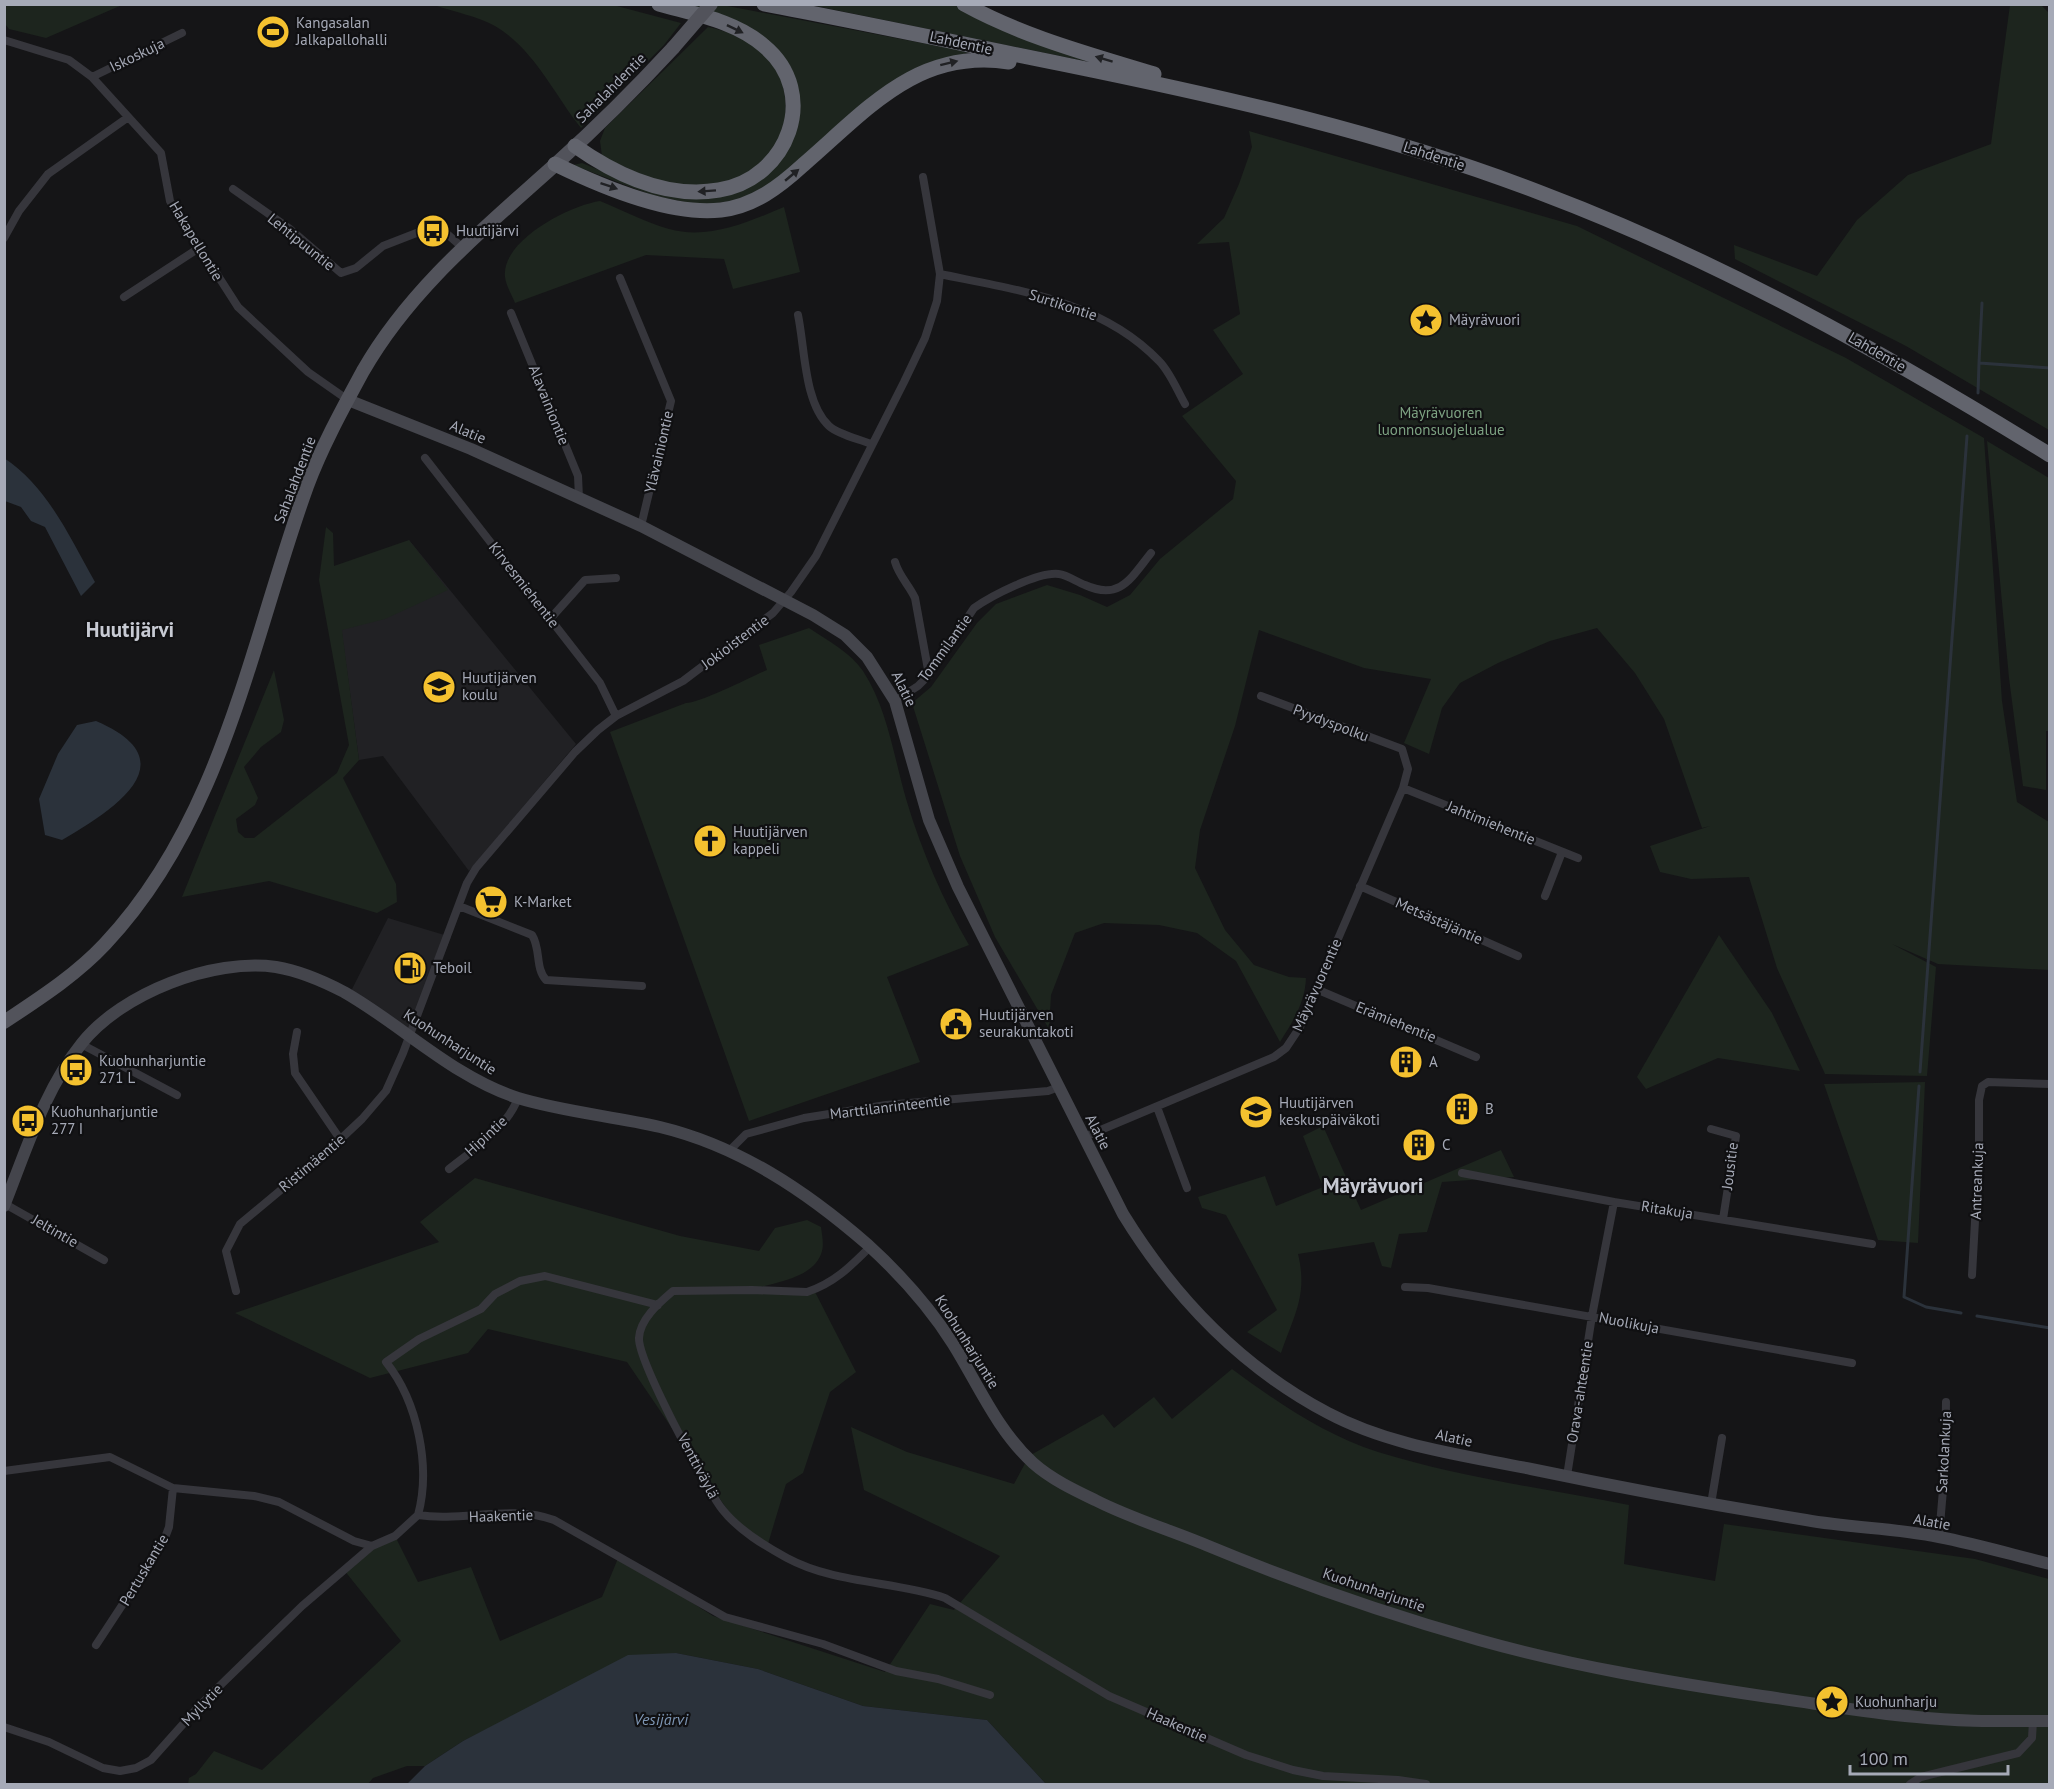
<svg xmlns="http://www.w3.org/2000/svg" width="2054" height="1789" viewBox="0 0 2054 1789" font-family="'PT Sans',sans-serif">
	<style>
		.built { fill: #212124 }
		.green { fill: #1d251e }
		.water { fill: #2b323b }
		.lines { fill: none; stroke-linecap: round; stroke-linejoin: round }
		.stream { stroke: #2b323b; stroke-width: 3 }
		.street { stroke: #36363c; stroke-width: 8 }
		.secondary { stroke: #44454c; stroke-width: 12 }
		.primary { stroke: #52535b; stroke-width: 14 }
		.highway { stroke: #62646d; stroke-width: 15 }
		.primary-bridge { stroke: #52535b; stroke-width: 14 }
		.oneway { fill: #202124 }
		.labels { text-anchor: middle; stroke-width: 4.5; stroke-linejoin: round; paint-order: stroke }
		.poi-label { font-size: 15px; fill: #a6aab7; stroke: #101012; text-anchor: start }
		.street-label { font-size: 15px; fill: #a6aab7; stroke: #101012 }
		.park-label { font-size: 15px; fill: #7da282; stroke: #101012 }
		.water-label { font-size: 16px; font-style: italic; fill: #7d95b3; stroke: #101012 }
		.district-label { font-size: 21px; font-weight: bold; fill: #c7cad3; stroke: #101012 }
	</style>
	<rect width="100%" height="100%" fill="#151517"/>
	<path class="built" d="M409,540L576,744L469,871L383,756L359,760L336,589Z
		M388,918L451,937L408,1040L347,999Z"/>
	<path class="green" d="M4,5L5,4L122,5L46,38L9,29L5,24Z
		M434,5H613L681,23L664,45L581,128C554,94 534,49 495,26C477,16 454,12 434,5Z
		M679,5H722L969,52L903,75L787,173L741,200L701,205L654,196L573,165L582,163L636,185L719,195L793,138L781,57Z
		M811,5H955L1001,29L1099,64Z
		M2010,5H2041L2049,13V430L1906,346L1735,259L1734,245L1817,276L1857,220L1908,175L1991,144Z
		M708,27C726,31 744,37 758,48C791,75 794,122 770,155C757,174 719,187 697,187C662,186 633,171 602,156L600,141L605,128Z
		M1249,131L1577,226L1846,358L1984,438L2002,701L2017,802L2049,822V970L1938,964L1892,944L1936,967L1927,1076L1825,1074L1777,968L1749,877L1691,879L1660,872L1650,846L1710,826L1702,828L1664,719L1635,673L1597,628L1550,641L1498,663L1460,683L1442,708L1429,754L1404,743L1431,679L1364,668L1259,630L1235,726L1200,830L1195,868L1225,930L1254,965L1289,977L1306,978C1305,1003 1293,1021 1280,1042L1236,961L1197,933L1159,925L1104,923L1075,933L1051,995L1049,1029L995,937L960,856L912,703L931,687L977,623L996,604L1047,585L1080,595L1107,607L1130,595L1160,559L1233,499L1236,481L1182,416L1243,374L1213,330L1240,314L1229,242L1197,244L1224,218L1239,184L1252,147Z
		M600,201C622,210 645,222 669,229C709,240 748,222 784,207L800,272L733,289L724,259L646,255L515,303C512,295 506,286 505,277C501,240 571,205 600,201Z
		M1987,441L2049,478L2050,731H2046V790L2023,786L2009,678Z
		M326,527L333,533L334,566L409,540L448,590L385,619L342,630L359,760L343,778L396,884L397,902L377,913L269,881L182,897L274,670L284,720L281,732L261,747L244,767L258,798L255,805L236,819L238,832L245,838H254L337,773L349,745L319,580Z
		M809,628C828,641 850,652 863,671C888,709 894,759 907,802C922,852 943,900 969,945L887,977L920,1062L749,1121L610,732L686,703C700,703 749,678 767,670L759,645Z
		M1719,935L1772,1013L1800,1071L1718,1058L1646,1089L1637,1077Z
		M1925,1082L1918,1243L1878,1240L1824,1084Z
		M1323,1126L1361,1210L1501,1150L1514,1177L1442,1182L1427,1232L1399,1234L1391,1268L1382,1266L1374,1242L1298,1254C1308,1295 1294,1315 1281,1353L1247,1332L1277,1310L1226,1215L1202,1208L1198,1197L1265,1176L1276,1206L1323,1187L1303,1136Z
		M475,1178L680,1236L759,1251L775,1228L807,1220L821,1227C822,1235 824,1244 822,1251C815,1278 776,1282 754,1289L814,1290L856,1372L830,1392L803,1473L786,1484L767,1547L737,1524L627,1362L488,1329L468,1353L370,1378L235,1313L439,1242L420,1222Z
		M1232,1369C1277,1402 1324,1435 1378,1452C1459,1477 1546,1489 1629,1505L1624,1564L1715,1581L1724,1524L1975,1559L2049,1579V1784H1046L987,1720L863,1706L758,1669L676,1653L530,1708L463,1741L425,1766H407L373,1778L368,1784H188L189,1778L196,1774L214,1751L262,1770L401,1641L344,1570L372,1546L395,1536L418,1582L471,1567L500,1641L602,1597L619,1556L713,1616L885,1672L930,1604L954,1610L1000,1556L864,1490L851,1427L907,1452L1014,1484L1029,1456L1103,1414L1114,1428L1154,1397L1172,1419Z"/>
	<path class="water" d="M4,458C48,487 70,538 95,582L81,596L45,527L31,521L21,507L5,501Z
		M96,721C190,761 114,810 62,840L45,835L39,799L58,754L77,725Z
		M676,1653L758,1669L863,1706L987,1720L1046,1784H407L425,1766L463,1741L628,1655Z"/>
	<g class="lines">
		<path class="stream" d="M1982,303L1979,363L2050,368
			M1978,393L1979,363
			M1920,1072L1967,436
			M1919,1086L1904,1297L1926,1307L1961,1313
			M1977,1316L2050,1328"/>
		<path class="street" d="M4,40L69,60L92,77L161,153L170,201L238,307L308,372L348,400
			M92,77L182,33
			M233,189L290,229L341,273L356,268L383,246L437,225L463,248
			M4,238L19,211L48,174L127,118
			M940,274C1017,290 1102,301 1159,361C1170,372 1177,390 1185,404
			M620,278L671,401L641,526
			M124,297L199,248
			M511,313L578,476L579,498
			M798,315C805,348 804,403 829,426C839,435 859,439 871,444
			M425,458L600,683L616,716
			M895,562C899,576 909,585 915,598L929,675
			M550,619L585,580L616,578
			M895,701L918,686L929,675L974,608C991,596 1039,571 1059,574C1067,575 1077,582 1085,585C1120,601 1131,578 1151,553
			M1403,788L1578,858
			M1360,886L1518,956
			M1545,896L1562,852
			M459,906L532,935C541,949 535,968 546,980L642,986
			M1316,989L1476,1057
			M297,1032L293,1054L295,1073L340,1139
			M81,1044L177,1095
			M1157,1107L1187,1188
			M1711,1129L1736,1136L1723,1219
			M1084,1137L1274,1057L1286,1048L1300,1027L1403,788L1408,769L1402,749L1261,696
			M730,1150L746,1134L804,1118L886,1105L1048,1091L1059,1087
			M449,1169C473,1150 507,1128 518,1098
			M1462,1173L1614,1202L1872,1244
			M5,1204L104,1260
			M870,1247C850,1267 834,1283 807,1292L752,1290L673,1291C659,1303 640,1319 639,1338C638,1361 706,1488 722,1509C738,1530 765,1546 787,1558C835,1584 895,1581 945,1598L1109,1696L1246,1755L1293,1770L1323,1776L1398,1780L1426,1784
			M1972,1275L1979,1149V1100L1982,1086L1988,1082L2050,1084
			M1405,1287L1428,1288L1852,1363
			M236,1291L226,1251L240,1224L330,1149L362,1119L386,1091L403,1053L467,883L476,868L575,752L598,730L616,716L683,681L773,613L791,592L816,556L904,382L925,338L937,301L940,274L923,177
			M4,1471L110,1457L173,1488L254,1496L279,1502L354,1541L372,1546L395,1536L418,1515C463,1522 511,1504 554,1520L725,1617L823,1644L896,1671L938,1679L990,1695
			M1567,1476L1592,1316L1614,1202
			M1711,1504L1722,1438
			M418,1515C431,1467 418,1402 386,1362L419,1339L481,1309L495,1294L520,1281L545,1276L658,1305
			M1939,1537L1945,1466L1946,1402
			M96,1645L163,1543L169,1527L173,1488
			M4,1727L49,1742L103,1768L120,1771L136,1768L151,1760L201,1704L302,1606L372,1546
			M1910,1784L1921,1777L2018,1753L2032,1738L2033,1721"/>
		<path class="secondary" d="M348,400L471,449L641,526L813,615L845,635L867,657L895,701L929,820L958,887L1123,1214C1174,1297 1241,1367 1328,1413C1390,1446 1463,1455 1531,1469C1622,1488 1714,1505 1806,1520C1850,1528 1895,1528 1939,1537C1976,1544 2013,1555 2050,1564
			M4,1206C26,1151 44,1090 82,1043C122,993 213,958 276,967C300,971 323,981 344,992C402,1025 453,1077 518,1098C564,1112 613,1116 660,1127C739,1146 806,1191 867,1244C900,1274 929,1306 953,1344C978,1384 997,1430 1033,1463C1051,1479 1074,1490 1095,1500C1130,1518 1170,1530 1206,1545C1295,1582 1387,1614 1479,1640C1571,1666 1668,1682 1762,1696C1814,1703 1865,1713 1917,1717C1961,1722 2005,1721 2050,1721"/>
		<path class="primary" d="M4,1022C40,998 76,975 105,944C223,819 251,641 307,486C322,446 343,408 363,371C411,287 486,227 557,163C598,126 636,88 673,48"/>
		<path class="highway" d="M764,4C864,23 963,44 1062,64C1224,97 1386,133 1541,193C1721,261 1886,354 2050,455
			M964,4C1024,37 1089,54 1154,74
			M575,146C616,175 667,199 719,190C788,179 821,93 764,46C736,21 694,14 659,4
			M555,164C600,186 670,216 721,210C754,206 779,187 803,165C867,110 917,48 1009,62"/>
		<path class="primary-bridge" d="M673,48L711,4"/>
	</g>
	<defs><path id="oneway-solid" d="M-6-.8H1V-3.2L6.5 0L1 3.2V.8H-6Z" transform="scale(1.5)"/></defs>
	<g class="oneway">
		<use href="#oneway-solid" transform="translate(735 29) rotate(26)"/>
		<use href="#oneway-solid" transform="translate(1104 59) rotate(-163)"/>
		<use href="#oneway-solid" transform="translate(949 63) rotate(-14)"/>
		<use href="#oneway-solid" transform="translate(792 175) rotate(-40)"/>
		<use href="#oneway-solid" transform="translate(609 186) rotate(19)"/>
		<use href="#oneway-solid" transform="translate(707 191) rotate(176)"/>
	</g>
	<defs>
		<symbol id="stadium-disc" viewBox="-11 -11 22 22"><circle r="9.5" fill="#f4c12f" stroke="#101012"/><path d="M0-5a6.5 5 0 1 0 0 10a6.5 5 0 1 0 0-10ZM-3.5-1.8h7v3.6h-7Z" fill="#111"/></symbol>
		<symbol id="bus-disc" viewBox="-11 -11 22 22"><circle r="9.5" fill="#f4c12f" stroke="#101012"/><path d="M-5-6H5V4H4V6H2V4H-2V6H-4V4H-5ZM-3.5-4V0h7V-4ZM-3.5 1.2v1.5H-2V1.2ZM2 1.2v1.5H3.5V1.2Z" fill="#111"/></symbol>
		<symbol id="sight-disc" viewBox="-11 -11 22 22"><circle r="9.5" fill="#f4c12f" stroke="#101012"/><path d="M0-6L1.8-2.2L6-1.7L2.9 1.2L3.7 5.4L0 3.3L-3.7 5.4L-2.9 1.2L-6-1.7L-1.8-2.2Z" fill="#111"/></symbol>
		<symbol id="school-disc" viewBox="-11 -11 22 22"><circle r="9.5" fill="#f4c12f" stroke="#101012"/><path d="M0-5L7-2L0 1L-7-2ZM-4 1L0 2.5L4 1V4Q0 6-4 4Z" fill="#111"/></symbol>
		<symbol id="church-disc" viewBox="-11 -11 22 22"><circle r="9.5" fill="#f4c12f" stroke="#101012"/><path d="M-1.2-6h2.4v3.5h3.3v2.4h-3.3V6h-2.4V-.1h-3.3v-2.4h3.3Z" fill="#111"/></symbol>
		<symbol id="supermarket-disc" viewBox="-11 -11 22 22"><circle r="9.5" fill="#f4c12f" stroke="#101012"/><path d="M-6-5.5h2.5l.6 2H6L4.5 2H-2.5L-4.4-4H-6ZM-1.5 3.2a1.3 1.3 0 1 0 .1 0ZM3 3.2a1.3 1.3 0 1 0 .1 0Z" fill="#111"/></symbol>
		<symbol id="fuel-disc" viewBox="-11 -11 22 22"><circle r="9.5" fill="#f4c12f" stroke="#101012"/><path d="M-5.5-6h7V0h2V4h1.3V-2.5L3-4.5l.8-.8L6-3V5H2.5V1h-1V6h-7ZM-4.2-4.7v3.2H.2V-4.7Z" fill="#111"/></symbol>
		<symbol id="civic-disc" viewBox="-11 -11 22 22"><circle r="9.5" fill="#f4c12f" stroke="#101012"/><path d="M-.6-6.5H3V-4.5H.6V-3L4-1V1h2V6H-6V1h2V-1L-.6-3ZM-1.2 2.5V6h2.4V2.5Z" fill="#111"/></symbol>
		<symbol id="building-disc" viewBox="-11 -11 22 22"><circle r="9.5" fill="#f4c12f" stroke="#101012"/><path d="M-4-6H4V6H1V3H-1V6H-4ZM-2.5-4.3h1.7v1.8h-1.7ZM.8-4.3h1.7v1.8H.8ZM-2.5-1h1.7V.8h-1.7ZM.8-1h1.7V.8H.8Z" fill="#111"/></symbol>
	</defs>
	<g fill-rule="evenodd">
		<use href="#stadium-disc" x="254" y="13" width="38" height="38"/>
		<use href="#bus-disc" x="414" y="212" width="38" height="38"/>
		<use href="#sight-disc" x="1407" y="301" width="38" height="38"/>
		<use href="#school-disc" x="420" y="668" width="38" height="38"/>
		<use href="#church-disc" x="691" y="822" width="38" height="38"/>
		<use href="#supermarket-disc" x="472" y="883" width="38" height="38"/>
		<use href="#fuel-disc" x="391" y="949" width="38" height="38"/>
		<use href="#civic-disc" x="937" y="1005" width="38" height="38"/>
		<use href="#building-disc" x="1387" y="1043" width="38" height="38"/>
		<use href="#bus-disc" x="57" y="1051" width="38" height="38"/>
		<use href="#building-disc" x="1443" y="1090" width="38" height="38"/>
		<use href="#school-disc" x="1237" y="1093" width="38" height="38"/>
		<use href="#bus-disc" x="9" y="1102" width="38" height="38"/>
		<use href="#building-disc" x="1400" y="1126" width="38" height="38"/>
		<use href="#sight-disc" x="1813" y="1683" width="38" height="38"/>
	</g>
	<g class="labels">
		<g class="poi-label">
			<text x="296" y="28">Kangasalan<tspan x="296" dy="17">Jalkapallohalli</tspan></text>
			<text x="456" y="236">Huutijärvi</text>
			<text x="1449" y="325">Mäyrävuori</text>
			<text x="462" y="683">Huutijärven<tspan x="462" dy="17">koulu</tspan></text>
			<text x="733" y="837">Huutijärven<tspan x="733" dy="17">kappeli</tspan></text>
			<text x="514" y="907">K-Market</text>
			<text x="433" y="973">Teboil</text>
			<text x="979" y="1020">Huutijärven<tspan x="979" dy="17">seurakuntakoti</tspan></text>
			<text x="99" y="1066">Kuohunharjuntie<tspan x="99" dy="17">271 L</tspan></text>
			<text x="1429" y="1067">A</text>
			<text x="1279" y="1108">Huutijärven<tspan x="1279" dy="17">keskuspäiväkoti</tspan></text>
			<text x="1485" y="1114">B</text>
			<text x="51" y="1117">Kuohunharjuntie<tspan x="51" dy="17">277 I</tspan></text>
			<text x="1442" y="1150">C</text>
			<text x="1855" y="1707">Kuohunharju</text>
		</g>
		<g class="street-label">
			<text transform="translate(961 43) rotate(12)" y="5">Lahdentie</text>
			<text transform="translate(137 55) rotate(-26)" y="5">Iskoskuja</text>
			<text transform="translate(611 88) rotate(-45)" y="5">Sahalahdentie</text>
			<text transform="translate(1434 156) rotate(18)" y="5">Lahdentie</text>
			<text transform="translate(196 241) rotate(59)" y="5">Hakapellontie</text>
			<text transform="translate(301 242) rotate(39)" y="5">Lehtipuuntie</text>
			<text transform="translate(1063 305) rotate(18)" y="5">Surtikontie</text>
			<text transform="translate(1877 352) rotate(30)" y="5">Lahdentie</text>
			<text transform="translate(549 405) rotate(68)" y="5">Alavainiontie</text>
			<text transform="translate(468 432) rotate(23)" y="5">Alatie</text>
			<text transform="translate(659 452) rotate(-77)" y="5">Ylävainiontie</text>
			<text transform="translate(295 480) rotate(-69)" y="5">Sahalahdentie</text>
			<text transform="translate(524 585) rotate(52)" y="5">Kirvesmiehentie</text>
			<text transform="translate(735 642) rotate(-37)" y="5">Jokioistentie</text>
			<text transform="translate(945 648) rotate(-54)" y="5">Tommilantie</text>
			<text transform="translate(904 689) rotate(64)" y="5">Alatie</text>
			<text transform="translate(1331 723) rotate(21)" y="5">Pyydyspolku</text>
			<text transform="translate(1491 823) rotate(22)" y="5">Jahtimiehentie</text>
			<text transform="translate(1439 921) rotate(24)" y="5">Metsästäjäntie</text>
			<text transform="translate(1317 985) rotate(-66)" y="5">Mäyrävuorentie</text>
			<text transform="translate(1396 1022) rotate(22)" y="5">Erämiehentie</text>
			<text transform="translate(450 1042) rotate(33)" y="5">Kuohunharjuntie</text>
			<text transform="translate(890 1107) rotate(-7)" y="5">Marttilanrinteentie</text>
			<text transform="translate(1098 1132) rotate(63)" y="5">Alatie</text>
			<text transform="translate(486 1136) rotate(-43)" y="5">Hipintie</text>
			<text transform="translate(312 1163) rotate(-40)" y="5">Ristimäentie</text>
			<text transform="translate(1730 1166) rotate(-83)" y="5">Jousitie</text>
			<text transform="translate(1977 1181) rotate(-88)" y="5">Antreankuja</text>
			<text transform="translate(1667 1210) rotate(9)" y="5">Ritakuja</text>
			<text transform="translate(55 1231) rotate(30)" y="5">Jeltintie</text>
			<text transform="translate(1629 1323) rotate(11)" y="5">Nuolikuja</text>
			<text transform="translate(967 1342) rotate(58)" y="5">Kuohunharjuntie</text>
			<text transform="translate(1580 1392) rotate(-81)" y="5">Orava-ahteentie</text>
			<text transform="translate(1454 1438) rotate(12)" y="5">Alatie</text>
			<text transform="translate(1944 1452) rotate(-87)" y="5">Sarkolankuja</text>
			<text transform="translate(698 1466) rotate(62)" y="5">Venttiväylä</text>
			<text transform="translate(501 1516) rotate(-2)" y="5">Haakentie</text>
			<text transform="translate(1932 1522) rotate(10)" y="5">Alatie</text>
			<text transform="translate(144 1570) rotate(-59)" y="5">Pertuskantie</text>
			<text transform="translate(1374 1590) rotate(19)" y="5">Kuohunharjuntie</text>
			<text transform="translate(202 1705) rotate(-46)" y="5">Myllytie</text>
			<text transform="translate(1177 1725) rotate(24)" y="5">Haakentie</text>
		</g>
		<g class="park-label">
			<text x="1441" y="418">Mäyrävuoren<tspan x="1441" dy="17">luonnonsuojelualue</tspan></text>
		</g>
		<g class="water-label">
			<text x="661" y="1725">Vesijärvi</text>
		</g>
		<g class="district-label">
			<text x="130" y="637">Huutijärvi</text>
			<text x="1373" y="1193">Mäyrävuori</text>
		</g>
	</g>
	<rect width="2054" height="1789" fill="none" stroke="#a6aab7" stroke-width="12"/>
	<path d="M1850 1765v9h158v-9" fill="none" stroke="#a6aab7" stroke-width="3"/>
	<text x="1859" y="1765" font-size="18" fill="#a6aab7" stroke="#101012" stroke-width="4.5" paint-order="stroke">100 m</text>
</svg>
